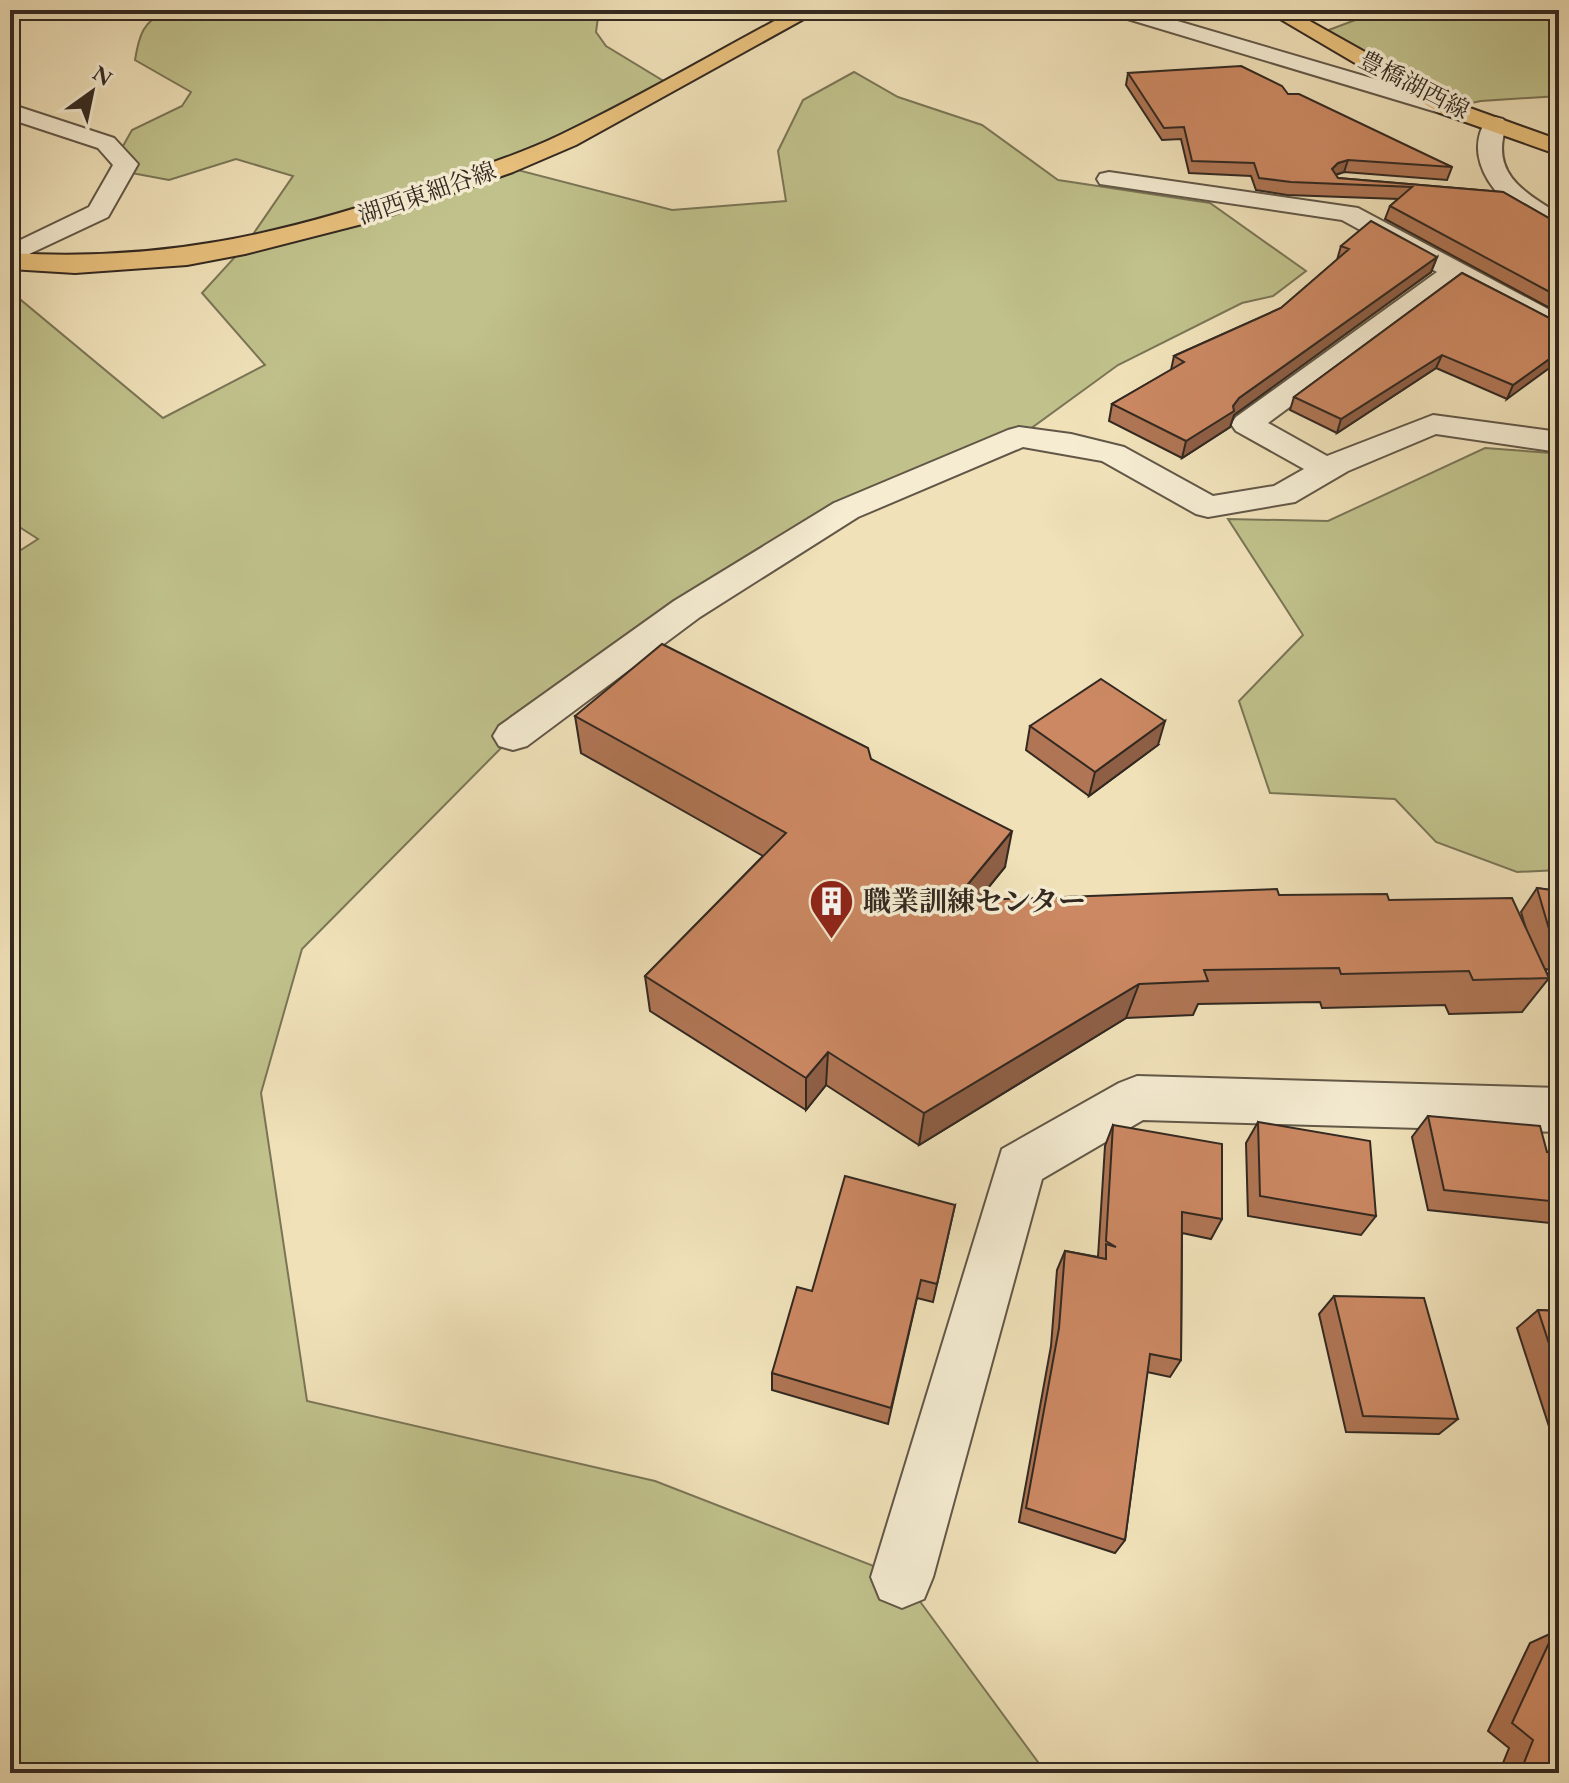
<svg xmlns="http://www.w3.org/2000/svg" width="1569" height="1783" viewBox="0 0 1569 1783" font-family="'EB Garamond','Noto Serif JP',serif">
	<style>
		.green { fill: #c0c18b; stroke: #7a7556; stroke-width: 2 }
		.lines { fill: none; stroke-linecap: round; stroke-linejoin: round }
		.minor-casing { stroke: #625747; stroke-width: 4 }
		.major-casing { stroke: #332921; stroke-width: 4 }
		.minor { fill: #f5ecd2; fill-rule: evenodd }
		.major { fill: #e8c07c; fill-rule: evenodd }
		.wall { fill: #af7554; stroke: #332921; stroke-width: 2 }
		.shaded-wall { fill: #8e5f45; stroke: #332921; stroke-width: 2 }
		.building { fill: #cb8862; stroke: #332921; stroke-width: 2 }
		.labels { text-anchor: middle; stroke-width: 7; stroke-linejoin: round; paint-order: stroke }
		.far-street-label { font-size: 24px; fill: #332921; stroke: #f5ecd2 }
		.poi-label { font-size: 28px; font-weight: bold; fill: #332921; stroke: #f5ecd2; text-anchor: start }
	</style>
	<rect width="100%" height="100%" fill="#f0e1b9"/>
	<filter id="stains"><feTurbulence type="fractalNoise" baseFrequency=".0025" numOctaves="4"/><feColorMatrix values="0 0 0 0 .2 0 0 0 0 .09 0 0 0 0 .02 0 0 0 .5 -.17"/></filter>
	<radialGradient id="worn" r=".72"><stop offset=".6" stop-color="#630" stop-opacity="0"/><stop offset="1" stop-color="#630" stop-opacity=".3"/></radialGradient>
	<path class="green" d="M168,10H599L596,32L606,46L670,85L506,167L672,210L786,201L778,151L803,100L854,72L898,97L982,125L1058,180L1210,203L1306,271L1273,296L1242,303L1118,365L1019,437L846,510L513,736L302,949L261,1093L307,1401L655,1481L902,1577L1046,1773H10V557L38,539L10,521V291L163,418L265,365L202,293L245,246L293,176L236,159L169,180L110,169L132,130L182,106L191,92L135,60C139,35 143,21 168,10Z
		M1382,10H1559V96L1481,101L1448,108L1318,34Z
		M1485,448L1552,453L1559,459V870L1517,872L1436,842L1395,799L1270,793L1239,701L1303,635L1228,519L1328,521Z"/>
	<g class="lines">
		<defs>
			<path id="minor" d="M1108,10H1140L1456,103L1460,108L1456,113H1440L1111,14Z
				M10,104L114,138L138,164L108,217L10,263V245L89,207L113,165L98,148L10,119Z
				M1495,117L1503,119L1507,124C1489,172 1522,191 1559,214V233C1515,222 1455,166 1487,119Z
				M1109,172L1358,208L1559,315V336L1549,333L1457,283L1268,423L1327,456L1433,415L1559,432V452L1436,434L1348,471L1295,502L1208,517L1196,514L1102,461L1023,447L858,517L700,617L527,746L513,750L499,746L493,736L499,726L674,601L834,503L1008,430L1019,427L1071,434L1124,447L1213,496L1274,486L1304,469L1236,431L1231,424L1236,417L1437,272L1342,220L1100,184L1097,179L1100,174Z
				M1137,1076L1559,1088V1132L1143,1120L1042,1179L933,1577L924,1599L902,1608L880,1599L871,1577L1002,1149L1119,1083Z"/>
			<path id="major" d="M795,10H820L576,145L513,172L374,221L245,254L187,265L75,273L10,269V253C161,262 282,235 424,186C470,170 516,156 560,135C640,97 717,51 795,10Z
				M1265,10H1290L1456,103L1559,140V155L1440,113Z"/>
		</defs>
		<use href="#minor" class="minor-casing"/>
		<use href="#major" class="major-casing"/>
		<use href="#minor" class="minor"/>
		<use href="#major" class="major"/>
	</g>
	<path class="wall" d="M1128,73L1288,94L1452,167L1447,180L1344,172L1336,175L1338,178L1503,192L1554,221L1559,222V313L1385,219L1390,206L1398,199L1287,195L1256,190L1251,176L1189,173L1181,139L1162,140L1126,85Z
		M1341,246L1437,257L1431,272L1234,415L1230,427L1182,458L1109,421L1112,404L1171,370L1174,356L1281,308L1337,260Z
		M1462,273L1559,323L1507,399L1436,368L1337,433L1290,410L1294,397Z
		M575,716L871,759L1005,867L978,900L1279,895L1389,900L1526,929L1521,912L1537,888L1559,891V971L1545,969L1549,978L1522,1012L1449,1014L1445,1005L1322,1008L1320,1002L1198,1004L1193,1015L1126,1018L919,1145L826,1085L806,1110L650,1011L645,976L763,856L581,753Z
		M1030,726L1158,745L1089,796L1026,750Z
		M1428,1116L1547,1152L1559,1153V1224L1428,1210L1412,1137Z
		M1258,1122L1376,1216L1361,1235L1248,1216L1246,1143Z
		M1113,1125L1222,1219L1211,1239L1182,1233L1181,1360L1170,1377L1147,1372L1125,1540L1115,1553L1019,1522L1051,1346L1057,1270L1065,1251L1098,1257L1105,1146Z
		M955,1205L933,1302L917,1298L888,1424L772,1390V1373L812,1291Z
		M1334,1296L1458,1419L1439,1434L1346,1432L1319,1314Z
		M1538,1310L1559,1311V1448H1556L1517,1328Z
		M1554,1632L1559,1773H1499L1509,1748L1488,1731L1530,1643Z"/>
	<path class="shaded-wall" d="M1348,160L1344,172L1334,175L1332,169L1338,163Z
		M1437,257L1431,272L1234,415L1230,427L1182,458L1186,441L1233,406L1239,398Z
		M1559,352V361L1507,399L1513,385Z
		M1442,355L1436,368L1337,433L1341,419Z
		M1165,721L1158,745L1089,796L1095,772Z
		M1012,831L1005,867L949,936L954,901Z
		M1139,984L1126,1018L919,1145L924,1113Z
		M828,1052L826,1085L806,1110V1078Z"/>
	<path class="building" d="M1241,66L1282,86L1288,94H1299L1452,167L1348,160L1338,163L1332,169L1338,178L1503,192L1554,221L1559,222V297L1390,206L1412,187L1291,182L1259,178L1254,163L1192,161L1184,127L1164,128L1128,73Z
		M1371,221L1437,257L1239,398L1233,406L1234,411L1186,441L1112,404L1184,362L1174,356L1281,308L1349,249L1341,246Z
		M1462,273L1559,323V352L1513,385L1442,355L1341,419L1294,397Z
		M662,644L868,748L871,759L1012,831L954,901L1277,889L1279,895L1387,894L1389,900L1512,898L1549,978L1473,980L1469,971L1341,974L1339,968L1204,970L1208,981L1139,984L924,1113L828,1052L806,1078L645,976L786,833L575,716Z
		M1101,679L1165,721L1095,772L1030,726Z
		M1537,888L1559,891V946H1554Z
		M1428,1116L1540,1126L1547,1152L1559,1153V1202L1444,1190Z
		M1258,1122L1370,1141L1376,1216L1260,1196Z
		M1113,1125L1222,1144V1219L1182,1212L1181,1360L1150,1354L1125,1540L1026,1508L1059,1328L1065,1251L1106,1259V1244L1116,1247L1106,1241Z
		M845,1176L955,1205L937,1284L921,1280L891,1408L772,1373L797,1287L812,1291Z
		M1334,1296L1424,1298L1458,1419L1363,1416Z
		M1538,1310L1559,1311V1374Z
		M1554,1632L1559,1636V1773H1520L1533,1740L1512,1723Z"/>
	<defs>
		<symbol id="building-pin" viewBox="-11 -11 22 30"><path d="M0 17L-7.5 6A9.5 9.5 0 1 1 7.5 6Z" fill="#8f2418" stroke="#f5ecd2"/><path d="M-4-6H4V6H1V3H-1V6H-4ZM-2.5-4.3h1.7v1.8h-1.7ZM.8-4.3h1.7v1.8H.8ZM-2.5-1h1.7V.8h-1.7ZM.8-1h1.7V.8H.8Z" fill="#fff"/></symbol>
	</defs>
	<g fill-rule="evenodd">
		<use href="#building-pin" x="806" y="876" width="51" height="69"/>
	</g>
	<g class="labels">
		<g class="far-street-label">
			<text transform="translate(1414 85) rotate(27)" y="8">豊橋湖西線</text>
			<text transform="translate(427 193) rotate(-19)" y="8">湖西東細谷線</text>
		</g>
		<g class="poi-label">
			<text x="863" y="911">職業訓練センター</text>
		</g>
	</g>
	<rect width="1569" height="1783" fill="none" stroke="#f0e1b9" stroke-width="40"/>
	<rect x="12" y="12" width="1545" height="1759" fill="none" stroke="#332921" stroke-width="4"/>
	<rect x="20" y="20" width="1529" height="1743" fill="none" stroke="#332921" stroke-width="2"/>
	<g transform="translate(92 92) rotate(33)" stroke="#f5ecd2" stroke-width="6" paint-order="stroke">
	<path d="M0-6L14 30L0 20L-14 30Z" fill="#332921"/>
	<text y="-12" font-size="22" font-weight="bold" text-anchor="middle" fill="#332921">N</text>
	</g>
	<rect width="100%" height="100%" filter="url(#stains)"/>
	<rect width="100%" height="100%" fill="url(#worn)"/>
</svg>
